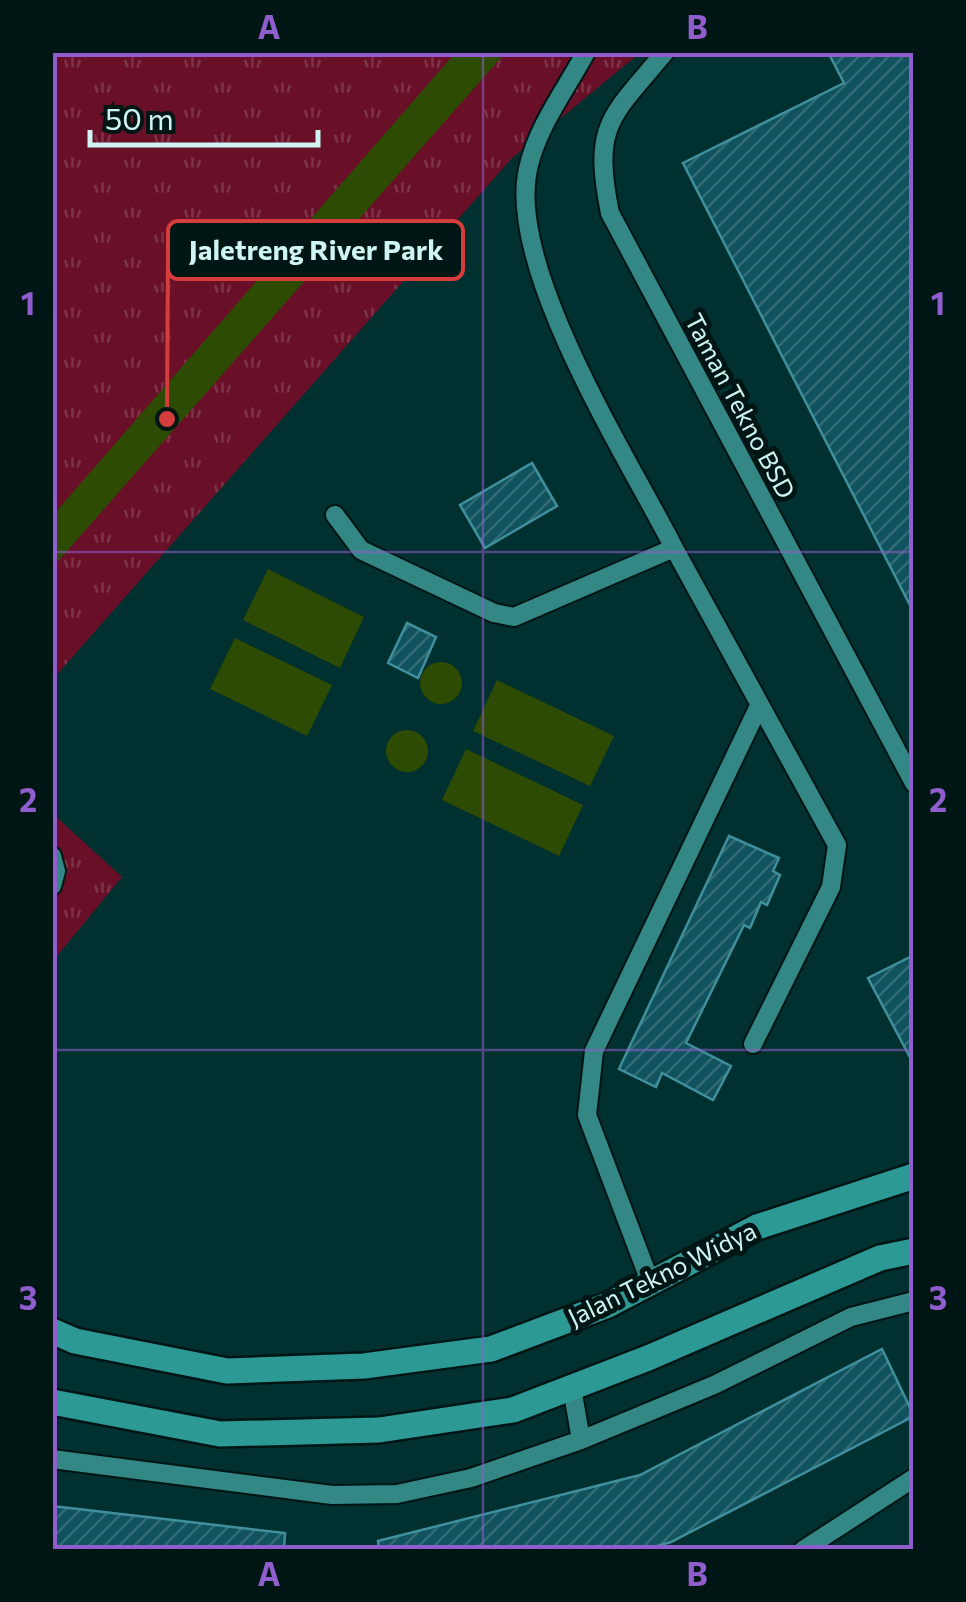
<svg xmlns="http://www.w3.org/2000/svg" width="966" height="1602" viewBox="0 0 966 1602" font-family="Commissioner,sans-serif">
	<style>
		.park { fill: url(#park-tufts) }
		.water { fill: #2d4b03 }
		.building { fill: url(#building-hatch); stroke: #3f8f9d; stroke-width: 2.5 }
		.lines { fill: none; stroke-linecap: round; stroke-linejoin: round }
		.service-casing { stroke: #001615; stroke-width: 22 }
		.secondary-casing { stroke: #001615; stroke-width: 30 }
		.service { stroke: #338784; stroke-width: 18 }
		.secondary { stroke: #2c9995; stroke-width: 25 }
		.grid { fill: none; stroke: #905ecc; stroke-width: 2.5; stroke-opacity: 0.55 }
		.labels { text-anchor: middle; stroke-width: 10; stroke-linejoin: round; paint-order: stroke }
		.street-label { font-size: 25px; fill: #cef5f3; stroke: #001615 }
		.leader { fill: none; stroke: #d53c3c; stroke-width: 4 }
		.callout-dot { fill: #d53c3c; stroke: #001615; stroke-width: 4 }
		.callout { fill: #001615; stroke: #d53c3c; stroke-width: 4 }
		.callout-label { font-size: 28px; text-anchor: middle; font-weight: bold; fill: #cef5f3 }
		.neatline { fill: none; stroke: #905ecc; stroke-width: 4 }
		.grid-label { font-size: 32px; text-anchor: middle; font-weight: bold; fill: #905ecc }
	</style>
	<defs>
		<pattern id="park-tufts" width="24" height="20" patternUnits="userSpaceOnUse" patternTransform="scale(2.5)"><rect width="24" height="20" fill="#691028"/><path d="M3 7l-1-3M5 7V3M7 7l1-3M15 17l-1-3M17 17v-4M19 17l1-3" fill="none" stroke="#7d3348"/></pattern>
		<pattern id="building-hatch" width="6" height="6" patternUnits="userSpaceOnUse" patternTransform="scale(2.5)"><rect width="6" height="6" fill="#10525d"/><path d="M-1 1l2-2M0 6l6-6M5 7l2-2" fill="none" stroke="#326c75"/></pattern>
	</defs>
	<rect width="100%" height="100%" fill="#00302f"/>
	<path class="park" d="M53,53H640L511,159L53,679Z
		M52,813L122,877L53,961H52Z"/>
	<path class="water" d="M456,52L505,53L53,567V515Z
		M268,569L364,617L340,668L243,620Z
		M235,638L332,685L307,736L210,689Z
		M420 683a21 21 0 1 1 42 0a21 21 0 1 1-42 0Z
		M497,680L614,736L590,786L473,731Z
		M386 751a21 21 0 1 1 42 0a21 21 0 1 1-42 0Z
		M466,749L583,805L559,856L442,800Z"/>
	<path class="building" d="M828,52H914V613L683,163L844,83Z
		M532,463L557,506L485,548L460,505Z
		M407,623L436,637L418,678L388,663Z
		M729,836L779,858L773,871L780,875L767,905L761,902L750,928L744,925L686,1043L731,1066L713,1100L662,1073L656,1087L619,1069Z
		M914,955V1065L868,978Z
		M882,1349L914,1416L671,1542L643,1550H379L378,1541L640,1475Z
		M52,1506L285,1533L284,1550H52Z"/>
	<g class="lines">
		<defs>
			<path id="service" d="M586,52C566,89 537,127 528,169C506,267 628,458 674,548
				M665,52C611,117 592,124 610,213L914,783
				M335,515L361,550L494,613L514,617L674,548L837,845L831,887L753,1044
				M52,856L56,871L52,886
				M651,1284L587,1115L594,1051L759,706
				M572,1388L581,1440L714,1385L851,1317L914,1301
				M52,1459L332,1495L397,1494L471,1478L581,1440
				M803,1550L914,1478"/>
			<path id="secondary" d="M52,1331L75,1341L227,1371L364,1366L491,1349L608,1305L757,1227L914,1176
				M52,1402L220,1434L379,1430L513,1410L648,1358L880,1258L914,1251"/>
		</defs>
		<use href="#service" class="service-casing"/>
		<use href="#secondary" class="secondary-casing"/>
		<use href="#service" class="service"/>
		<use href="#secondary" class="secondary"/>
	</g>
	<path class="grid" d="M483,52V1550M52,552H914M52,1050H914"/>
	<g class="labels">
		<g class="street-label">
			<text transform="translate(740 406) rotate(62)" y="9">Taman Tekno BSD</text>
			<text transform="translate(662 1274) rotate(-26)" y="9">Jalan Tekno Widya</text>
		</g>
	</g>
	<path class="leader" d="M167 419L168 250"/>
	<circle class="callout-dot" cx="167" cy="419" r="10"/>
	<rect class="callout" x="168" y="221" width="295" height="58" rx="10"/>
	<g class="callout-label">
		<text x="316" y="260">Jaletreng River Park</text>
	</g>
	<rect width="966" height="1602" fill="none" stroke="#001615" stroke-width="110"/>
	<path d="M90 130v15h228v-15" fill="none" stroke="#cef5f3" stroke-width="5"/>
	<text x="105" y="130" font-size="30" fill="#cef5f3" stroke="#001615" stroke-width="8" paint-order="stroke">50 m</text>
	<rect x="55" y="55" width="856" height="1492" class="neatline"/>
	<g class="grid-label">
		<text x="269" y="39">A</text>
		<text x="697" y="39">B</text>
		<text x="28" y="315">1</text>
		<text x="938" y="315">1</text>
		<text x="28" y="812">2</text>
		<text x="938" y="812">2</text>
		<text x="28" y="1310">3</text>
		<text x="938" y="1310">3</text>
		<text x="269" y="1586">A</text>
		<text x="697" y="1586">B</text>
	</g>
</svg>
